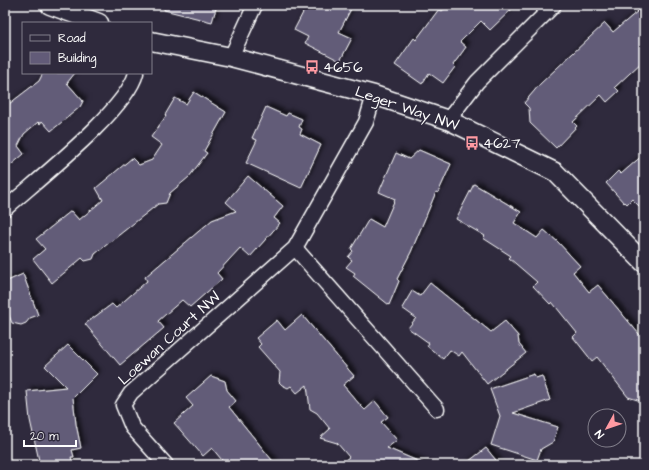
<svg xmlns="http://www.w3.org/2000/svg" width="649" height="470" viewBox="0 0 649 470" font-family="'Architects Daughter',sans-serif">
	<style>
		.building { fill: #625b78; stroke: #fff; filter: url(#shadow) }
		.lines { fill: none; stroke-linecap: round; stroke-linejoin: round }
		.minor-casing { stroke: #fff; stroke-width: 17 }
		.tertiary-casing { stroke: #fff; stroke-width: 21 }
		.minor { stroke: #2f2a3d; stroke-width: 14 }
		.tertiary { stroke: #2f2a3d; stroke-width: 18 }
		.labels { text-anchor: middle; stroke-width: 3; stroke-linejoin: round; paint-order: stroke }
		.poi-label { font-size: 15px; fill: #fff; stroke: #2f2a3d; text-anchor: start }
		.street-label { font-size: 15px; fill: #fff; stroke: #2f2a3d }
	</style>
	<defs>
		<filter id="shadow"><feDropShadow dx="3.5" dy="-3.5" stdDeviation="2" flood-color="#0009"/></filter>
	</defs>
	<rect width="100%" height="100%" fill="#2f2a3d"/>
	<filter id="ink" filterUnits="userSpaceOnUse"><feTurbulence type="fractalNoise" baseFrequency=".025" numOctaves="2"/><feDisplacementMap in="SourceGraphic" scale="8" xChannelSelector="R" yChannelSelector="G"/><feConvolveMatrix kernelMatrix="1 2 1 2 8 2 1 2 1" color-interpolation-filters="sRGB"/></filter>
	<g filter="url(#ink)">
		<path class="building" d="M165,5H217L212,22L164,10Z
			M307,5H353L339,32L352,38L340,61L305,43L308,37L294,30Z
			M449,5H516L490,30L481,21L460,42L466,47L453,65L455,67L443,83L429,73L422,84L395,65L414,38L416,40L439,9L442,11Z
			M644,6V60L615,87L619,91L607,102L601,95L573,122L577,126L556,148L530,123L529,108L524,103L540,84L605,23L613,32Z
			M43,73H75L67,83L83,101L80,107L51,131L42,121L40,124L38,122L24,134L18,146L24,154L5,170V107L39,81Z
			M194,92L226,112L204,151L207,153L189,177L170,193L166,203L158,204L95,254L93,259L85,261L82,258L52,283L33,259L45,249L36,239L71,211L79,220L103,200L96,188L132,158L139,165L152,160L162,145L151,137L166,116L165,115L175,98L186,104Z
			M266,107L286,116L288,113L302,119L299,127L302,129L300,134L321,145L301,188L246,163L257,140L252,138Z
			M419,150L451,164L438,193L436,192L411,252L397,279L399,281L389,305L353,276L355,273L346,267L352,260L348,257L353,251L351,249L369,219L383,227L395,199L379,192L396,153L409,159Z
			M644,154V211L632,199L627,204L625,202L624,203L606,183L618,171L621,174Z
			M248,176L283,206L274,218L280,223L250,257L240,248L217,273L222,279L190,307L182,300L158,321L164,328L120,365L85,324L112,304L116,308L147,281L145,277L212,220L236,211L226,202Z
			M474,184L521,212L514,223L537,238L544,230L558,242L580,266L573,272L589,292L598,285L644,340V402L628,397L597,357L592,361L573,337L577,333L552,302L550,304L533,286L537,282L509,258L511,256L483,238L485,236L456,219Z
			M23,274L38,315L30,318L26,323L21,325L12,323L8,313L5,314V282Z
			M430,283L491,332L505,321L518,336L519,344L526,353L487,384L462,352L459,356L450,350L443,359L427,346L429,343L408,328L416,318L402,308L412,291L420,296Z
			M302,315L354,376L343,385L361,406L365,410L375,401L388,417L381,422L397,440L387,448L427,465H339L349,457L337,443L320,438L330,429L317,413L310,409L307,385L297,393L291,386L288,388L282,385L279,382L280,372L258,347L261,344L256,338L277,320L285,330Z
			M68,345L97,374L73,398L76,424L81,448L72,450L74,457H71L73,465H40L30,420L27,391L66,387L45,366Z
			M534,374L536,378L542,376L550,400L513,413L558,427L553,442L541,449L537,460L491,445L500,416L490,389Z
			M211,376L225,381L227,390L236,401L229,407L276,465H226L212,448L203,456L174,423L193,406L186,398Z
			M486,448L500,465H464Z"/>
		<g class="lines">
			<defs>
				<path id="minor" d="M231,57L255,5
					M448,120L477,82L554,5
					M5,209C36,181 127,110 136,73
					M295,248L437,409
					M166,465L132,427L123,405L131,393L295,248L366,122L374,95"/>
				<path id="tertiary" d="M50,5L99,23
					M151,41L231,57L374,95L448,120L555,172L644,263"/>
			</defs>
			<use href="#minor" class="minor-casing"/>
			<use href="#tertiary" class="tertiary-casing"/>
			<use href="#minor" class="minor"/>
			<use href="#tertiary" class="tertiary"/>
		</g>
	</g>
	<defs>
		<symbol id="bus-bare" viewBox="-9 -9 18 18"><path d="M-5-6H5V4H4V6H2V4H-2V6H-4V4H-5ZM-3.5-4V0h7V-4ZM-3.5 1.2v1.5H-2V1.2ZM2 1.2v1.5H3.5V1.2Z" fill="#ff9aa2" stroke="#2f2a3d" stroke-width="2.5" paint-order="stroke"/></symbol>
	</defs>
	<g fill-rule="evenodd">
		<use href="#bus-bare" x="302" y="57" width="20" height="20"/>
		<use href="#bus-bare" x="462" y="133" width="20" height="20"/>
	</g>
	<g class="labels">
		<g class="poi-label">
			<text x="323" y="72">4656</text>
			<text x="483" y="148">4627</text>
		</g>
		<g class="street-label">
			<text transform="translate(407 108) rotate(19)" y="5">Leger Way NW</text>
			<text transform="translate(169 338) rotate(-42)" y="5">Loewan Court NW</text>
		</g>
	</g>
	<rect width="649" height="470" fill="none" stroke="#2f2a3d" stroke-width="20"/>
	<rect x="10" y="10" width="629" height="450" fill="none" stroke="#fff" stroke-width="1.5" filter="url(#ink)"/>
	<rect x="22" y="22" width="130" height="52" fill="#2f2a3d" stroke="#827f8b"/>
	<rect x="30" y="35" width="20" height="6" fill="#2f2a3d" stroke="#827f8b"/>
	<text x="58" y="42" font-size="12" fill="#ffffff">Road</text>
	<rect x="30" y="52" width="20" height="12" fill="#625b78" stroke="#827f8b"/>
	<text x="58" y="62" font-size="12" fill="#ffffff">Building</text>
	<g transform="translate(607 428) rotate(230)"><circle r="19" fill="#2f2a3d" stroke="#827f8b"/>
	<path d="M0-3L7 15L0 10L-7 15Z" fill="#ff9aa2"/>
	<text y="-6" font-size="11" font-weight="bold" text-anchor="middle" fill="#ffffff">N</text>
	</g>
	<path d="M24 440v6h52v-6" fill="none" stroke="#ffffff" stroke-width="2"/>
	<text x="30" y="440" font-size="12" fill="#ffffff" stroke="#2f2a3d" stroke-width="3" paint-order="stroke">20 m</text>
</svg>
